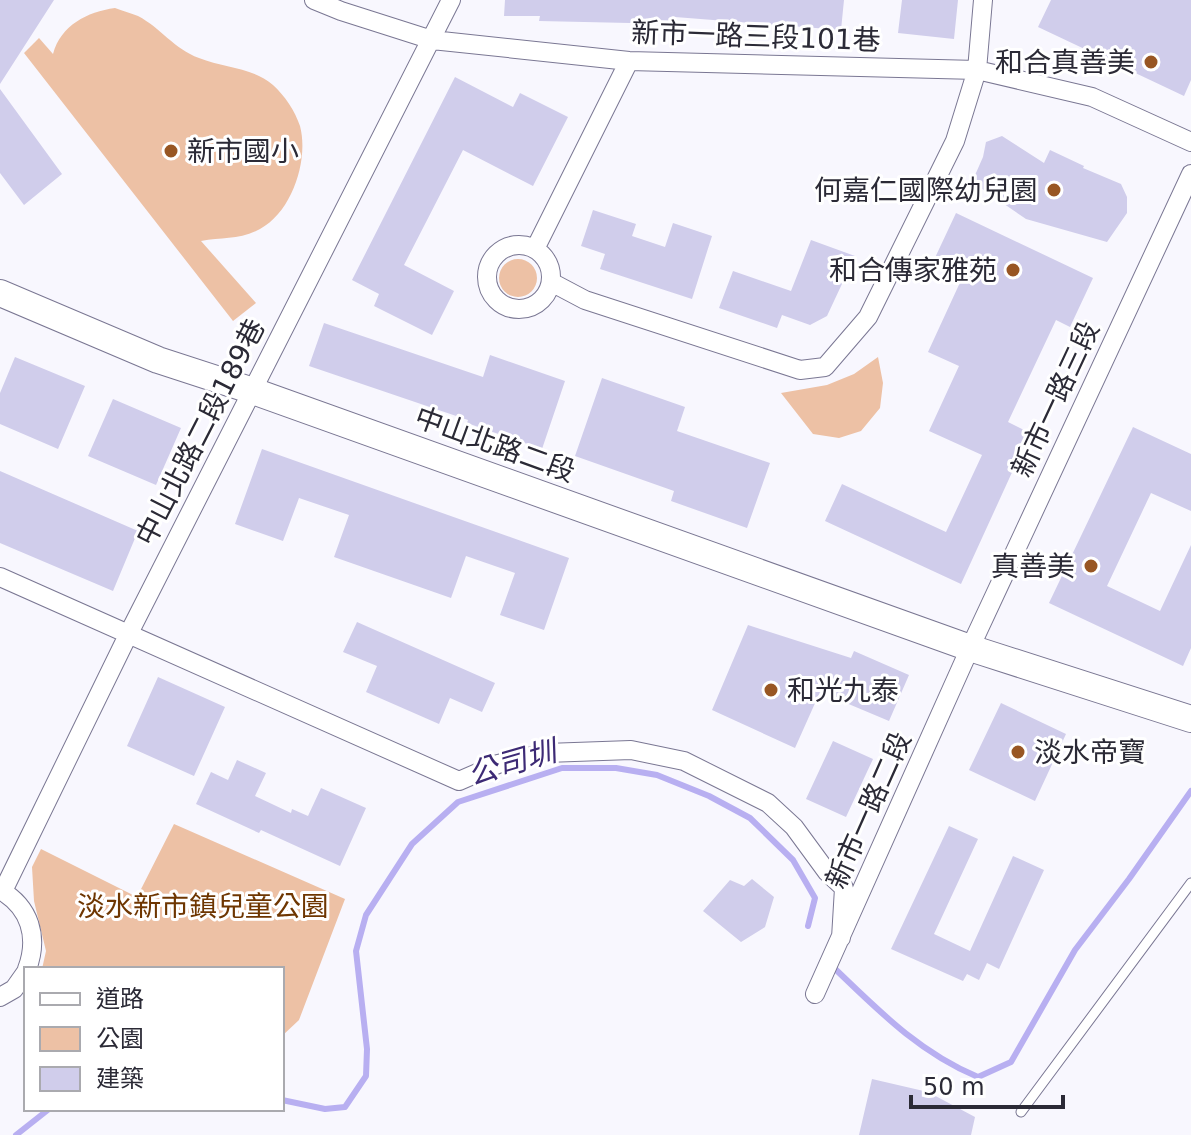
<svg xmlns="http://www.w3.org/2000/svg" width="1191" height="1135" viewBox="0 0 1191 1135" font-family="'DejaVu Sans','Noto Sans TC',sans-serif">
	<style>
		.green { fill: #edc1a5 }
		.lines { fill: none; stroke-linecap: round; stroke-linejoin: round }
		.stream { stroke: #b8aff1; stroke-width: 6 }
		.building { fill: #d0cdeb }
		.lane-casing { stroke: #7a7793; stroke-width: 11 }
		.street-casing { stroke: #7a7793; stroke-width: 20 }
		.secondary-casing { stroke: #7a7793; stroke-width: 28 }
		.lane { stroke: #fff; stroke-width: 9 }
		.street { stroke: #fff; stroke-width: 18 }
		.secondary { stroke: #fff; stroke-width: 26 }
		.poi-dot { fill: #985623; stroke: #fff; stroke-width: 3 }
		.labels { text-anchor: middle; stroke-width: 6; stroke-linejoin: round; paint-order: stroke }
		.street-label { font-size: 28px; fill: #2b2a36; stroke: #fff }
		.poi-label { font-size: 28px; fill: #2b2a36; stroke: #fff; text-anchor: end }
		.park-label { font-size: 28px; fill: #6e3601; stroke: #fff }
		.water-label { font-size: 30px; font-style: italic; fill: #3d2a75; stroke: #fff }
	</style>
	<rect width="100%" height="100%" fill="#f8f7fe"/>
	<path class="green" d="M115,8C122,11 131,13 138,16C161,28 174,49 199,58C224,68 252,67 273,85C285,96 295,111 300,126C309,160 292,212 260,229C240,240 222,237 201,241L256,303L233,321L24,53L39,38L53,54C61,25 87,12 115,8Z
		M499 278a19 19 0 1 1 38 0a19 19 0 1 1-38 0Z
		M878,357L883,383L880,408L861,431L839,438L813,434L781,393L827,385L854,374Z
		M174,824L345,899L299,1020L282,1036V969H42L46,951L34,901L32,867L41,849L137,897Z"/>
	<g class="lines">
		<path class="stream" d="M831,965C877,1009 918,1052 978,1077L1011,1062L1075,950L1129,879L1191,791
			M282,1100L325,1109L345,1107L366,1076L367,1049L356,951L366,915L412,844L458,802L562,768H616L657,775L709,796L750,818L793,860L815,898L808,926
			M16,1135L49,1109"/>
	</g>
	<path class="building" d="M0,0H54L0,84Z
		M505,0H844L841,30L675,17V24L539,21L540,16H504Z
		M902,0H958L954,39L898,33Z
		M1051,0H1191V80L1184,96L1038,27Z
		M455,77L513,107L520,93L568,117L533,186L463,150L404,265L454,291L432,335L374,306L379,294L352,280Z
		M0,89L62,174L24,205L0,173Z
		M1002,136L1044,163L1050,150L1084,166L1083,168L1121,184L1127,197V213L1107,242L1026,219L972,182L983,157L986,142Z
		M593,210L636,224L632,236L665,247L673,223L712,236L692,299L600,269L605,254L581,246Z
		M956,213L1093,278L1070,327L1056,320L1008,422L1030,433L961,584L825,521L842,484L946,532L982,455L929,431L959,366L928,352L963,276L933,262Z
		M811,240L855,256L827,316L810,325L782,315L777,328L719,308L733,271L791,291Z
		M324,323L483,377L490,355L565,381L542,449L467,423L468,420L309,366Z
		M15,357L85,386L58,449L0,424V393Z
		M602,378L685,407L677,431L770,463L747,528L671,501L674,491L575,456Z
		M113,399L181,428L156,485L88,456Z
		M1133,427L1191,454V511L1151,493L1107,586L1160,611L1191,545V648L1183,666L1049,603Z
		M262,449L569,558L544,630L500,615L515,573L466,556L451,598L334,557L349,515L299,498L283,541L235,524Z
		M0,471L138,531L113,591L0,543Z
		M357,622L495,683L482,712L450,698L439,724L366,692L377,666L343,652Z
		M748,625L851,658L854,651L909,675L889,721L820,692L795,748L712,710Z
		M158,677L225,707L194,776L127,746Z
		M1001,703L1066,734L1035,801L969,770Z
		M833,741L873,759L846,817L806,799Z
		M237,760L266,773L255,796L291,813L292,809L308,816L321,788L366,808L340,866L261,830L259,833L196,804L211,772L228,780Z
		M949,826L978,839L934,934L970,951L1013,856L1044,870L999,969L987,963L979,980L967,974L963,981L891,949Z
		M752,879L774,897L765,927L741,942L703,911L730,880L744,886Z
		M872,1079L928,1092L975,1117L971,1135H859Z"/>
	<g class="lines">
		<defs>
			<path id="lane" d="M1021,1112L1191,883"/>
			<path id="street" d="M314,0L341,11L432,40L629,61L977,70L1092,97L1191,142
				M487 277a32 32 0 1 1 64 0a32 32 0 1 1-64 0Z
				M535,249L629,61
				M551,282L585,300L800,370L825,367L868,317L955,141L977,70L983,0
				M0,577L459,781L498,764L546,753L631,750L684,761L768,803L794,827L827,872L844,888L841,938
				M0,890C30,907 39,937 27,969
				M3,891L129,633L451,0
				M815,994L970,648L1191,174
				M0,997L14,989L26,972"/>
			<path id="secondary" d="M0,293L158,360L253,391L970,648L1191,719"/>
		</defs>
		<use href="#lane" class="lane-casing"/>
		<use href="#street" class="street-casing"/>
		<use href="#secondary" class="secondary-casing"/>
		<use href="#lane" class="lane"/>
		<use href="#street" class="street"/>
		<use href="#secondary" class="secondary"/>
	</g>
	<g class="poi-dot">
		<circle cx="1151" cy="62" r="8"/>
		<circle cx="171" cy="151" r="8"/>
		<circle cx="1054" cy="190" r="8"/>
		<circle cx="1013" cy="270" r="8"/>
		<circle cx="1091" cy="566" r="8"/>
		<circle cx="771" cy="690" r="8"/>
		<circle cx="1018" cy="752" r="8"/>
	</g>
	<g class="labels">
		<g class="street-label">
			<text transform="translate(756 36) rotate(2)" y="10">新市一路三段101巷</text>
			<text transform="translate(1055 399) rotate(-65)" y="10">新市一路三段</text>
			<text transform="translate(200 432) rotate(-63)" y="10">中山北路二段189巷</text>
			<text transform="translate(495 444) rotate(20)" y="10">中山北路二段</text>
			<text transform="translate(868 810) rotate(-66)" y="10">新市一路二段</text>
		</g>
		<g class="poi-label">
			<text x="1135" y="72">和合真善美</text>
			<text x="187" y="161" text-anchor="start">新市國小</text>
			<text x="1038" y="200">何嘉仁國際幼兒園</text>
			<text x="997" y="280">和合傳家雅苑</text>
			<text x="1075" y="576">真善美</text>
			<text x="787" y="700" text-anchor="start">和光九泰</text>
			<text x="1034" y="762" text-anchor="start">淡水帝寶</text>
		</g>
		<g class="park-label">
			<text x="203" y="916">淡水新市鎮兒童公園</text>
		</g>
		<g class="water-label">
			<text transform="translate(512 763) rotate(-16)" y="10">公司圳</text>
		</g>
	</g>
	<rect x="24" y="967" width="260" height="144" fill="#ffffff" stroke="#aaaaaf" stroke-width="2"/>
	<rect x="40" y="993" width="40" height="12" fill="#ffffff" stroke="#aaaaaf" stroke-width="2"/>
	<text x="96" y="1007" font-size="24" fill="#2b2a36">道路</text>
	<rect x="40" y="1027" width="40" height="24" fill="#edc1a5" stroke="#aaaaaf" stroke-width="2"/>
	<text x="96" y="1047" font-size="24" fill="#2b2a36">公園</text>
	<rect x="40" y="1067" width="40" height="24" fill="#d0cdeb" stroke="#aaaaaf" stroke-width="2"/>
	<text x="96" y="1087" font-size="24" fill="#2b2a36">建築</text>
	<path d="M911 1095v12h152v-12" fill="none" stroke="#2b2a36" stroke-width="4"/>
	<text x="923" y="1095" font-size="24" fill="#2b2a36" stroke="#ffffff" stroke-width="6" paint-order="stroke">50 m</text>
</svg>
